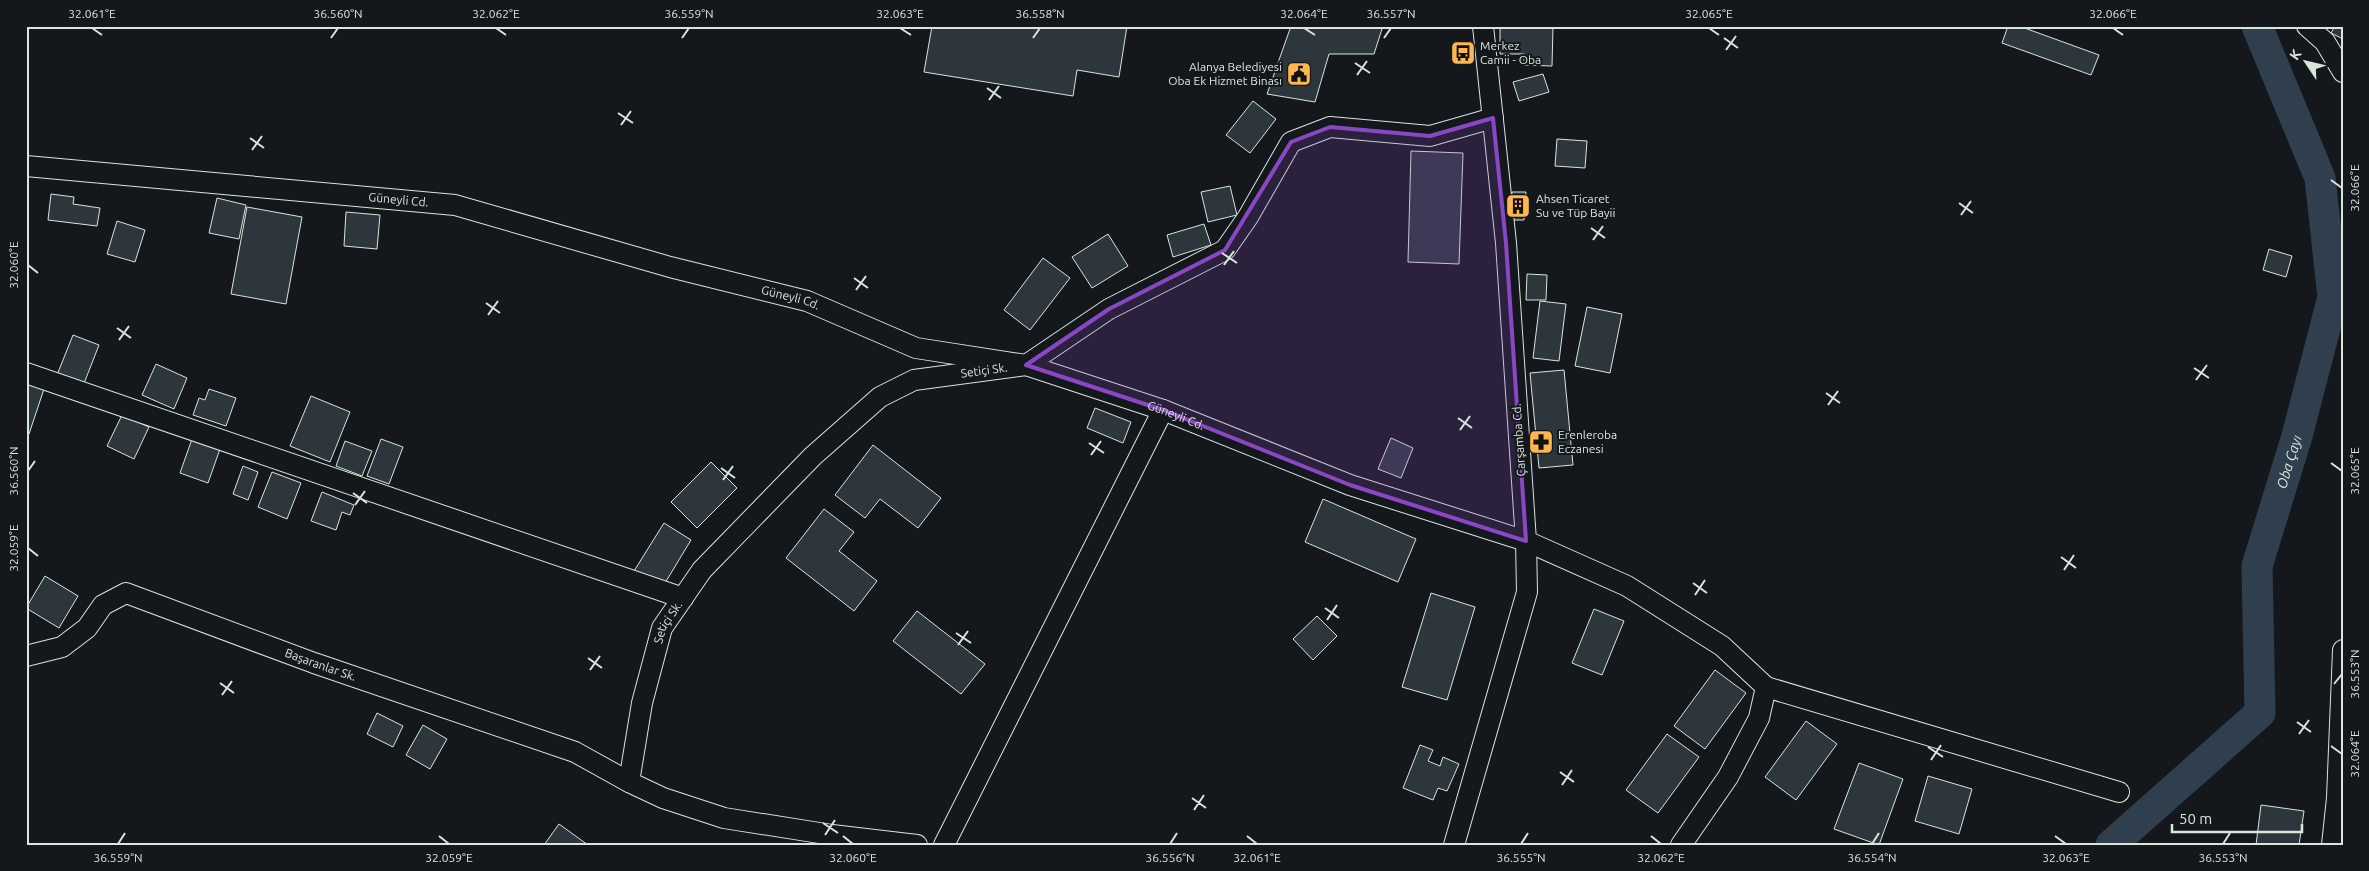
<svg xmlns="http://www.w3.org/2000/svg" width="2369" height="871" viewBox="0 0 2369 871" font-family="Ubuntu,sans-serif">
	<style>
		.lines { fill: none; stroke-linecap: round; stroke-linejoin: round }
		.river { stroke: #2f3f4d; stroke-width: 31 }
		.building { fill: #2c363c; stroke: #d8e6dc }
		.minor-casing { stroke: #d8e6dc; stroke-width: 22 }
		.minor { stroke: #14181c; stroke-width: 20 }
		.marked { fill: #8948c3; fill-opacity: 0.2; stroke: #8948c3; stroke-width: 4; stroke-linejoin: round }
		.ticks { fill: none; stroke: #d8e6dc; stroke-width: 2 }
		.labels { text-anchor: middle; stroke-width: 4; stroke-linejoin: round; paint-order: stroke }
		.poi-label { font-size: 12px; fill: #d8e6dc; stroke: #14181c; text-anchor: start }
		.street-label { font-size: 12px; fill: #d8e6dc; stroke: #14181c }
		.water-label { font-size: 14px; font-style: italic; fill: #d8e6dc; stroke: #14181c }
		.neatline { fill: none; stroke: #d8e6dc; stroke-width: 2 }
		.ticks-label { font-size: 12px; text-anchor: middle; fill: #d8e6dc }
	</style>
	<rect width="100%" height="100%" fill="#14181c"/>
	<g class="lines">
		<path class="river" id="s1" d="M2111,845L2260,713L2257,566L2297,436L2333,297L2320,178L2257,26"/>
	</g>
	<path class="building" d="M932,26H1127L1119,77L1077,70L1073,96L924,72Z
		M1291,26H1372L1382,29L1374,54H1329L1315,102L1267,94Z
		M1500,26H1553L1552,66L1524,65V54H1500Z
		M2008,26H2019L2099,55L2091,75L2002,43Z
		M2335,26H2343V39L2331,33Z
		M1543,74L1549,92L1519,101L1513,82Z
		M1253,101L1276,119L1250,153L1226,135Z
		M1557,139L1587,141L1585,168L1555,166Z
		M1411,151L1463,153L1459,264L1408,262Z
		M1230,186L1237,215L1208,222L1201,192Z
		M1512,192H1526L1524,220H1510Z
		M51,194L74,197L73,204L100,208L97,226L48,220Z
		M217,198L246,205L239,239L209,233Z
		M247,207L302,217L286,304L231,294Z
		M346,212L380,215L377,249L344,246Z
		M117,221L145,230L135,262L107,254Z
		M1204,224L1211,245L1173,257L1167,235Z
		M1108,234L1128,266L1092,288L1072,257Z
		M2269,249L2292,256L2286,277L2263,270Z
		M1043,258L1070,278L1030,330L1004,310Z
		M1527,274L1547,275L1546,300H1526Z
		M1540,301L1566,304L1559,361L1533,358Z
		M1587,307L1622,314L1610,373L1575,366Z
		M73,335L99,345L83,386L57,375Z
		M156,364L187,378L174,409L142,395Z
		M1564,370L1573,465L1539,468L1530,373Z
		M26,380L45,386L29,434L26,433Z
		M209,389L236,398L226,426L193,415L199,398L205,400Z
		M311,396L350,412L330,462L290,446Z
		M1095,408L1131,422L1123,443L1087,428Z
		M122,415L149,427L134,459L107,446Z
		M1391,438L1413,448L1401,478L1378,469Z
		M192,439L220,449L208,483L180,473Z
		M381,439L403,447L389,484L367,476Z
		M345,441L372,451L362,476L336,466Z
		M873,445L941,498L918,528L880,499L865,518L835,495Z
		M711,462L737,488L697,528L671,502Z
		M243,466L258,472L248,500L233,494Z
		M272,472L301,483L287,519L258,507Z
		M322,492L354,505L350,515L342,512L336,530L311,521Z
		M1323,499L1416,539L1398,582L1305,542Z
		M824,509L854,532L839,551L877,581L854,611L786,558Z
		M664,523L691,540L662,588L634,571Z
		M45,576L78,596L59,628L26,608Z
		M1431,593L1475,607L1447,700L1402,687Z
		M1594,609L1624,621L1602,675L1572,663Z
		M917,611L985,664L961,694L893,641Z
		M1317,616L1337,636L1313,660L1293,639Z
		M1715,670L1746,693L1705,749L1674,726Z
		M377,713L403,726L393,747L367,734Z
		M1806,721L1837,744L1796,800L1765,777Z
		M423,725L447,739L430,769L406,755Z
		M1667,734L1699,757L1658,813L1626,790Z
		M1420,745L1433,750L1428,761L1440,766L1443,757L1459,764L1447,791L1438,788L1433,800L1403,788Z
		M1859,763L1903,779L1879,845L1834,829Z
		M1928,776L1972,789L1959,834L1915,821Z
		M2261,805L2304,811L2299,845H2256Z
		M559,824L588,845H544Z"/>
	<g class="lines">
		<defs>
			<g id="minor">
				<path d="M2307,26L2325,42L2343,72"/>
				<path id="s2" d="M26,166L455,205L670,267L807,301L916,348L1026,365L1163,410L1350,485L1526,541L1627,586L1722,646L1766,687L1759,718L1728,777L1681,845"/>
				<path d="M26,373L683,598"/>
				<path id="s3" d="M26,656L62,647L87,628L103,605L126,593L314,663L575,752L629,782"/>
				<path d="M1766,687L2119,792"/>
				<path id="s4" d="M917,845L832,835L724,818L663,798L629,782L642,703L662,628L702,570L813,456L880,397L914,380L1026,365L1109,309L1225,250L1248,217L1291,142L1330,127L1430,136L1493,118"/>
				<path d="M944,845L1163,410"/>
				<path d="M1454,845L1527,592L1526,541L1506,243L1483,26"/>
				<path d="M2332,845L2337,798L2343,650"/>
			</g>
		</defs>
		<use href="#minor" class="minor-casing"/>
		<use href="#minor" class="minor"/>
	</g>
	<path class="marked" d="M1493,118L1506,243L1526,541L1350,485L1163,410L1026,365L1109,309L1225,250L1291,142L1330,127L1430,136Z"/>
	<path class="ticks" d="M92,28L102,35M496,28L506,35M900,28L911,35M1304,28L1315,35M1709,28L1719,35M2113,28L2123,35M331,38L338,28M682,38L689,28M1033,38L1040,28M1384,38L1391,28M1724,38L1738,48M1726,50L1736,36M1355,63L1370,73M1357,75L1367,61M987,88L1001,98M989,100L999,86M618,113L633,123M621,125L631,111M250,138L264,148M252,150L262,136M2331,180L2342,188M1959,203L1973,213M1961,215L1971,201M1591,228L1605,238M1593,240L1603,226M1222,253L1237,263M28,265L38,273M1224,265L1234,251M854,278L868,288M856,290L866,276M486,303L500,313M488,315L498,301M117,328L131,338M119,340L129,326M2194,368L2209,378M2196,380L2207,365M1826,393L1840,403M1828,405L1838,391M1458,418L1472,428M1460,430L1470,416M1089,443L1104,453M1091,455L1101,441M2331,463L2342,471M721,468L735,478M28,471L35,461M723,480L733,466M353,493L367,503M355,505L365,491M28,548L38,556M2061,557L2076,568M2064,570L2074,555M1693,583L1707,593M1695,595L1705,580M1325,608L1339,618M1327,620L1337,605M956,633L971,643M958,645L968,631M588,658L602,668M590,670L600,656M220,683L234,693M2334,684L2342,674M222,695L232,681M2297,722L2311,732M2299,734L2309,720M2331,746L2342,754M1928,747L1943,757M1931,760L1941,745M1560,772L1574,782M1562,785L1572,770M1192,798L1206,808M1194,810L1204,795M823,823L838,833M825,835L835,820M439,836L449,844M843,836L853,844M1247,836L1257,844M1651,836L1661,844M2055,836L2066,844M118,844L125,833M1170,844L1177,833M1521,844L1528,833M1872,844L1879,833M2223,844L2230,833"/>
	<defs>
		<symbol id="bus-square" viewBox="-11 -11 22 22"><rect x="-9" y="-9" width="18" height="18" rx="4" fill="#ffb74d" stroke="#14181c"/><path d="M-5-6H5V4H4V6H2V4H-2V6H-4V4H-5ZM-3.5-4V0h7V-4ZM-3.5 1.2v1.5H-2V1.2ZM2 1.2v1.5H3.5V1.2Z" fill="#111"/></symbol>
		<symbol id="civic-square" viewBox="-11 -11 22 22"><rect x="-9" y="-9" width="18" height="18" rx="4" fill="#ffb74d" stroke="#14181c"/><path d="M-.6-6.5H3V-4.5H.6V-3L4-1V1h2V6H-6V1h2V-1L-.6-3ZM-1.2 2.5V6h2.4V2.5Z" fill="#111"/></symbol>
		<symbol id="building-square" viewBox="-11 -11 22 22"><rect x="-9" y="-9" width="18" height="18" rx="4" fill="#ffb74d" stroke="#14181c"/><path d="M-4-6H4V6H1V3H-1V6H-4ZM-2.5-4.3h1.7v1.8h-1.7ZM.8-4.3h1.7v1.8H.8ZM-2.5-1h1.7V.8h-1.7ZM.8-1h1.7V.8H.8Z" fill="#111"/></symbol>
		<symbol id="pharmacy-square" viewBox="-11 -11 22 22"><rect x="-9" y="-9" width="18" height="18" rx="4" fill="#ffb74d" stroke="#14181c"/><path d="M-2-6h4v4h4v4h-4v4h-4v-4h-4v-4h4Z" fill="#111"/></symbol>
	</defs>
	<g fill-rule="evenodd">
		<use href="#bus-square" x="1449" y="39" width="28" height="28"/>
		<use href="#civic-square" x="1285" y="60" width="28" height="28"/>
		<use href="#building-square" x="1504" y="192" width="28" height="28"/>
		<use href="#pharmacy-square" x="1527" y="428" width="28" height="28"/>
	</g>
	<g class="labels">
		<g class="poi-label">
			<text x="1480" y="50">Merkez<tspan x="1480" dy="14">Camii - Oba</tspan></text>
			<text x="1282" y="71" text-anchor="end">Alanya Belediyesi<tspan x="1282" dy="14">Oba Ek Hizmet Binası</tspan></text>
			<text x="1536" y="203">Ahsen Ticaret<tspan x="1536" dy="14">Su ve Tüp Bayii</tspan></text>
			<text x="1558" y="439">Erenleroba<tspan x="1558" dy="14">Eczanesi</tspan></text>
		</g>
		<g class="street-label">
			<text dy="4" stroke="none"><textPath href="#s2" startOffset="374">Güneyli Cd.</textPath></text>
			<text dy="4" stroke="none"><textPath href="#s2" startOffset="779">Güneyli Cd.</textPath></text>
			<text dy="4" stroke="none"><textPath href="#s4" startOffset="882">Setiçi Sk.</textPath></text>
			<text dy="4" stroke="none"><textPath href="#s2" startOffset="1184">Güneyli Cd.</textPath></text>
			<text transform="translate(1519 440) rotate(-94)" y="4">Çarşamba Cd.</text>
			<text dy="4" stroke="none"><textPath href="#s4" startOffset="462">Setiçi Sk.</textPath></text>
			<text dy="4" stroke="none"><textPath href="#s3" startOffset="330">Başaranlar Sk.</textPath></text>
		</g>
		<g class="water-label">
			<text dy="5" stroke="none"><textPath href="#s1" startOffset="455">Oba Çayı</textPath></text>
		</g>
	</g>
	<rect width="2369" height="871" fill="none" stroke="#14181c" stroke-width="55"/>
	<g transform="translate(2306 62) rotate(305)" stroke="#14181c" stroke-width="4" paint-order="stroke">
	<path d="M0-4L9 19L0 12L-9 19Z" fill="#d8e6dc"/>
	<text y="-8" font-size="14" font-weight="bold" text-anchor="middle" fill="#d8e6dc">K</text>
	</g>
	<path d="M2172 824v8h130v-8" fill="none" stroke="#d8e6dc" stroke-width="2.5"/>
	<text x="2179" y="824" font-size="15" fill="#d8e6dc" stroke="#14181c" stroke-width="4" paint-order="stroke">50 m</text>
	<rect x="28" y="28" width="2314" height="816" class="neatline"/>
	<g class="ticks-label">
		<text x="92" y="18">32.061°E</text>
		<text x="338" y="18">36.560°N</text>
		<text x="496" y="18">32.062°E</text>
		<text x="689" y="18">36.559°N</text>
		<text x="900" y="18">32.063°E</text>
		<text x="1040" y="18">36.558°N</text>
		<text x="1304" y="18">32.064°E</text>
		<text x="1391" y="18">36.557°N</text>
		<text x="1709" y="18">32.065°E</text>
		<text x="2113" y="18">32.066°E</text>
		<text transform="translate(2355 188) rotate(-90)" y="4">32.066°E</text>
		<text transform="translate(14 265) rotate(-90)" y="4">32.060°E</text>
		<text transform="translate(2355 471) rotate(-90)" y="4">32.065°E</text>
		<text transform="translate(14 471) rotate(-90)" y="4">36.560°N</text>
		<text transform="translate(14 548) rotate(-90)" y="4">32.059°E</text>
		<text transform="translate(2355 674) rotate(-90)" y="4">36.553°N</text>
		<text transform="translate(2355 754) rotate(-90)" y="4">32.064°E</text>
		<text x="118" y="862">36.559°N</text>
		<text x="449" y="862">32.059°E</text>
		<text x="853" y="862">32.060°E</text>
		<text x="1170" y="862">36.556°N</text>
		<text x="1257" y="862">32.061°E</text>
		<text x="1521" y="862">36.555°N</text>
		<text x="1661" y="862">32.062°E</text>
		<text x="1872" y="862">36.554°N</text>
		<text x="2066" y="862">32.063°E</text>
		<text x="2223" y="862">36.553°N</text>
	</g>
</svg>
